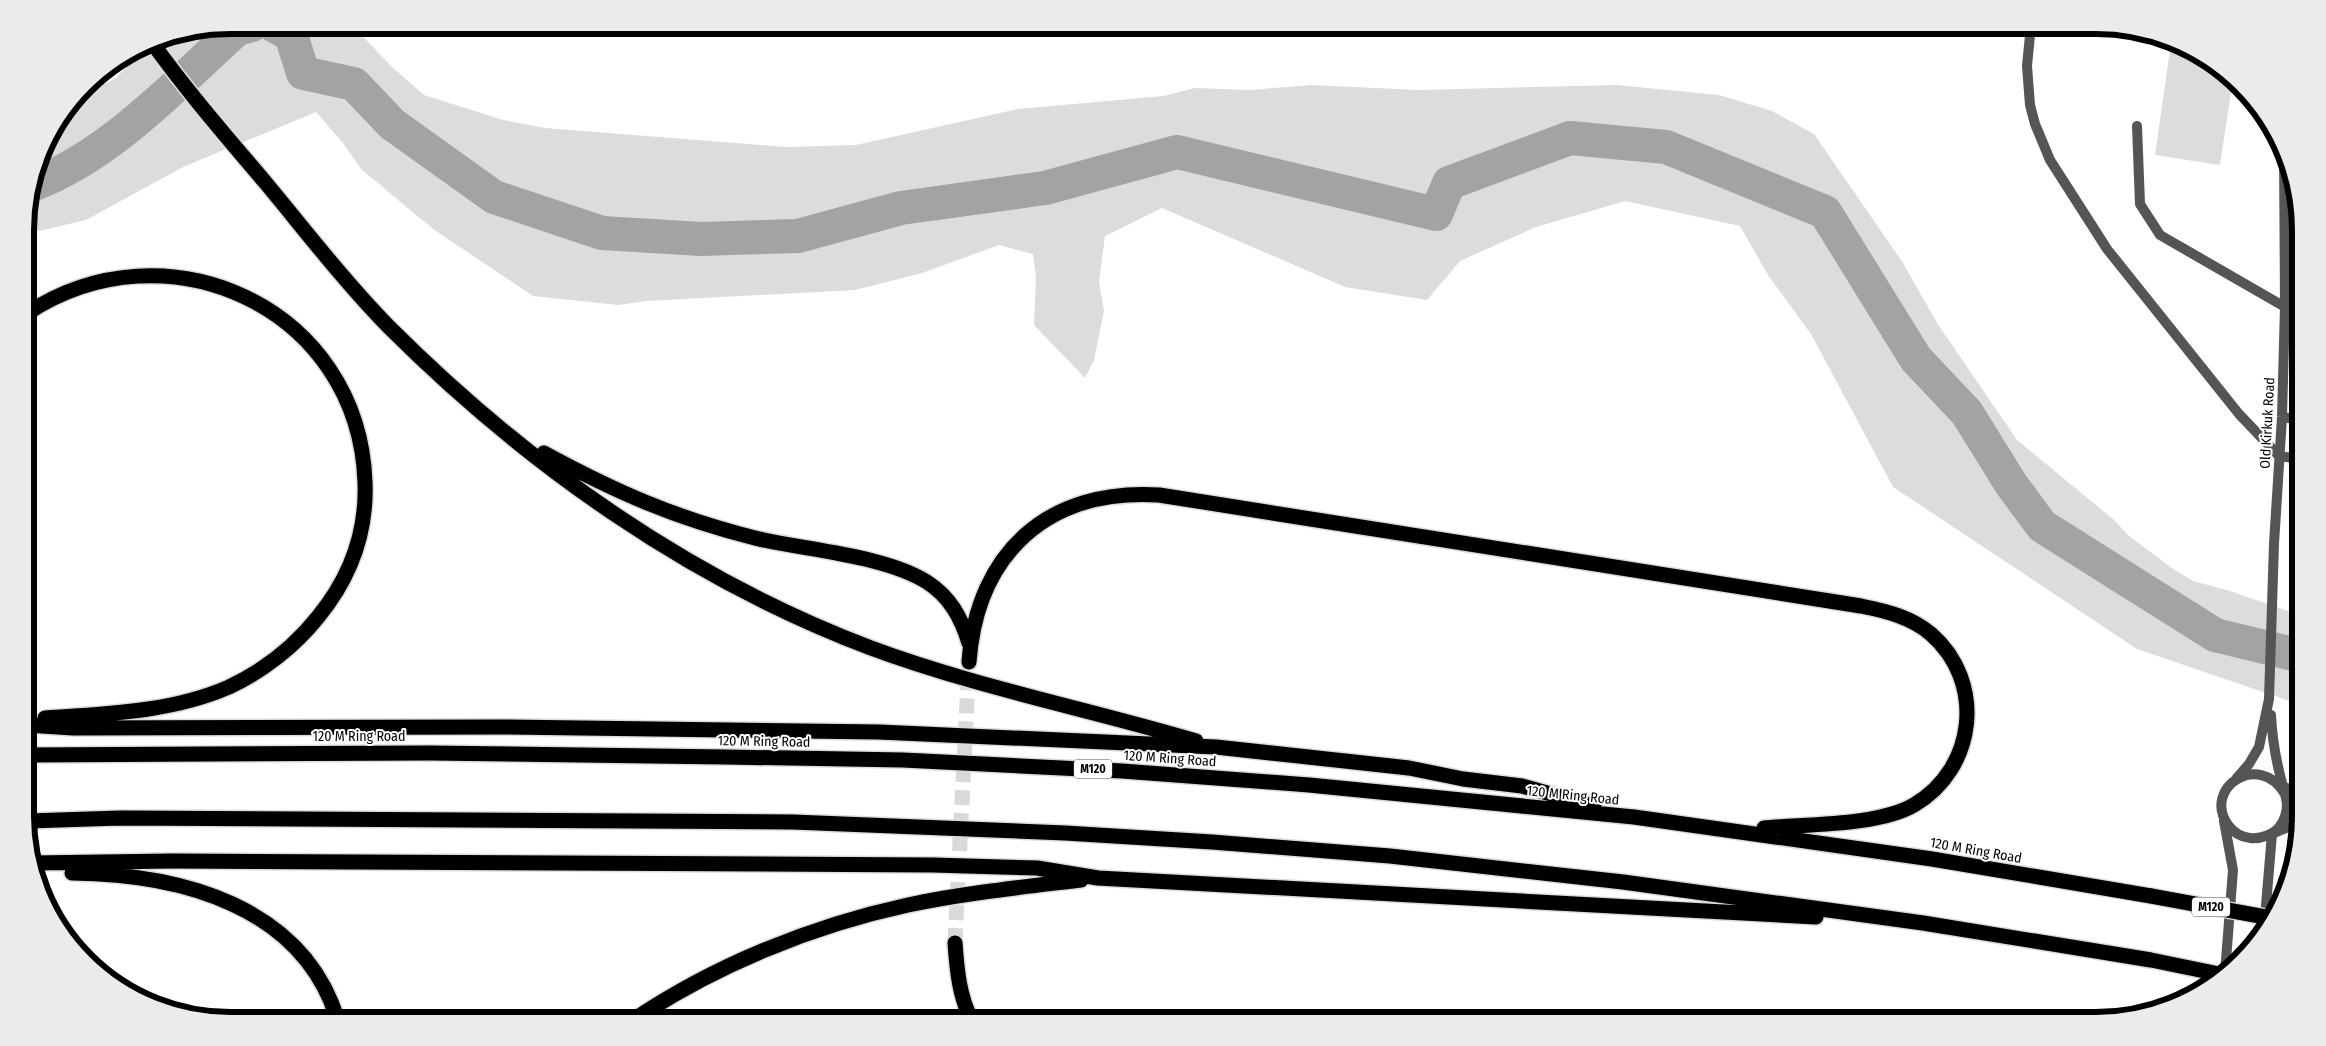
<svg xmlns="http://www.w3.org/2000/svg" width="2326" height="1046" viewBox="0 0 2326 1046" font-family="'Fira Sans Condensed',sans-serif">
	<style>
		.green { fill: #dcdcdc }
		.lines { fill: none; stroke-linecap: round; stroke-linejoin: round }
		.river { stroke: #a3a3a3; stroke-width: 34 }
		.motorway-tunnel { stroke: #d9d9d9; stroke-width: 15; stroke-dasharray: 15 8; stroke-linecap: butt }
		.motorway-casing { stroke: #dbdbdb; stroke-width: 18 }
		.service { stroke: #555; stroke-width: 10 }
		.minor { stroke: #555; stroke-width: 10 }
		.tertiary { stroke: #555; stroke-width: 10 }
		.motorway { stroke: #000; stroke-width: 15 }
		.motorway-bridge-casing { stroke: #dbdbdb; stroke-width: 18; stroke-linecap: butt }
		.motorway-bridge { stroke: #000; stroke-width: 15 }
		.labels { text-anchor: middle; stroke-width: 4; stroke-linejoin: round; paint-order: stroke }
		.shield { fill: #fff; stroke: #4c4c4c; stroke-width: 1 }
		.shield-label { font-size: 12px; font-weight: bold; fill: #000 }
		.street-label { font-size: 14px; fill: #000; stroke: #fff }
		.rim { fill: none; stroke: #000; stroke-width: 6 }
	</style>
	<rect width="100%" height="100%" fill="#fff"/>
	<path class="green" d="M229,25H352L391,66L424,95L503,120L545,128L786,147L856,145L1018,109L1163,96L1195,88L1249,90L1311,85L1419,90L1617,85L1719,95L1772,111L1814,134L1903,263L1937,323L2017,440L2114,520L2128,535L2173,569L2193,581L2230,591L2300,615L2301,705L2137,649L1893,487L1811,334L1768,275L1740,226L1625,201L1536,227L1460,261L1427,300L1345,287L1162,208L1105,236L1099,282L1104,311L1094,360L1085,378L1034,325L1036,277L1033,254L999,245L922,273L855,290L646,301L618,305L533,296L433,229L361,169L343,143L316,112L183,167L86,220L26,234L25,216L46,139L76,99L116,78L151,40Z
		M2170,50C2199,55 2211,57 2233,79L2220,165L2155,155Z"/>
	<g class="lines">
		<path class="river" d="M273,25L291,35L303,73L354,84L392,124L494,197L602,233L701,239L798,236L901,208L1045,188L1177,152L1436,214L1449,183L1570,138L1666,147L1825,212L1916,359L1967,413L2011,484L2042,526L2215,635L2301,656
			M34,184C109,156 178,83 237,29L252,25"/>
		<path class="motorway-tunnel" d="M955,943L969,662"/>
		<defs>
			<path id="motorway" d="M151,41C186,90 226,136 265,182C305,230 344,281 388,326C525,463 688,579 871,648C976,687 1088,709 1196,741
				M26,314C167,220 359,308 365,482C367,532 350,578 318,617C295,646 263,671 229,687C172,712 107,714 45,718
				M544,453C616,492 675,518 755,538C805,550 884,555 927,582C950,597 961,617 969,643
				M969,662C977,552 1049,488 1159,495L1861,606C1886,611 1911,617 1931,634C1986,682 1976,769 1914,805C1878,826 1805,824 1764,828
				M27,725L73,728L501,727L879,732L1216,747L1409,768L1463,779L1522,786L1594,806
				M27,755L430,753L726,757L903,760L1122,771L1309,785L1634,817L1932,859L2151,896
				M27,821L121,818L793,822L1065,833L1212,842L1390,856L1623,882L1923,923L2151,960L2224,975
				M32,863L172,861L933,865L1037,868L1098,878L1816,917
				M72,873C179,874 303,905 338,1021
				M955,943C957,970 959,996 972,1021
				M632,1021C713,966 811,926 908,905C965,893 1023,887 1081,880"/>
		</defs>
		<use href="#motorway" class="motorway-casing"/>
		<path class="service" d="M2137,126L2140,204L2160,235L2285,307"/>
		<path class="minor" d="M2031,25L2027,66L2030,105L2035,124L2050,160L2107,249L2239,414L2279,456"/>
		<path class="tertiary" d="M2282,417L2300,420
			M2279,456L2300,459
			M2271,715C2272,735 2275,755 2280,775C2282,784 2286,795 2287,804C2287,812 2285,819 2280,826C2273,835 2261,839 2250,838C2241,837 2233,832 2228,825C2202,788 2259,750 2285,794
			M2236,779L2249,764L2259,747L2269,699L2274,544L2282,417L2285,307L2284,149
			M2280,786L2301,792
			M2224,821L2233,870L2225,973
			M2264,929L2272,834L2300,822"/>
		<use href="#motorway" class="motorway"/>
		<defs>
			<path id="motorway-bridge" d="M2151,896L2271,918"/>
		</defs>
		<use href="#motorway-bridge" class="motorway-bridge-casing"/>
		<use href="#motorway-bridge" class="motorway-bridge"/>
	</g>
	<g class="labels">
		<g class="shield">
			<rect x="1074" y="759.5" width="38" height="19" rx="4"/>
			<rect x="2192" y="897.5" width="38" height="19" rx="4"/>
		</g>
		<g class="shield-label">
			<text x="1093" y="773">M120</text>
			<text x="2211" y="911">M120</text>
		</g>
		<g class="street-label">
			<text transform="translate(2267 423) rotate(-87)" y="5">Old Kirkuk Road</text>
			<text x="359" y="741">120 M Ring Road</text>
			<text transform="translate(764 741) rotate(1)" y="5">120 M Ring Road</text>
			<text transform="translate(1170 758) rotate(4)" y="5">120 M Ring Road</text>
			<text transform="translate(1573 795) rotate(6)" y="5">120 M Ring Road</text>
			<text transform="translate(1976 850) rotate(10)" y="5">120 M Ring Road</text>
		</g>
	</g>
	<path d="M0 0H2326V1046H0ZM230 34H2096A196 196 0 0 1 2292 230V816A196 196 0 0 1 2096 1012H230A196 196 0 0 1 34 816V230A196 196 0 0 1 230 34Z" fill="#ebebeb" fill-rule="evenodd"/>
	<path class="rim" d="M230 34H2096A196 196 0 0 1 2292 230V816A196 196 0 0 1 2096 1012H230A196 196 0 0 1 34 816V230A196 196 0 0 1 230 34Z"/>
</svg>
